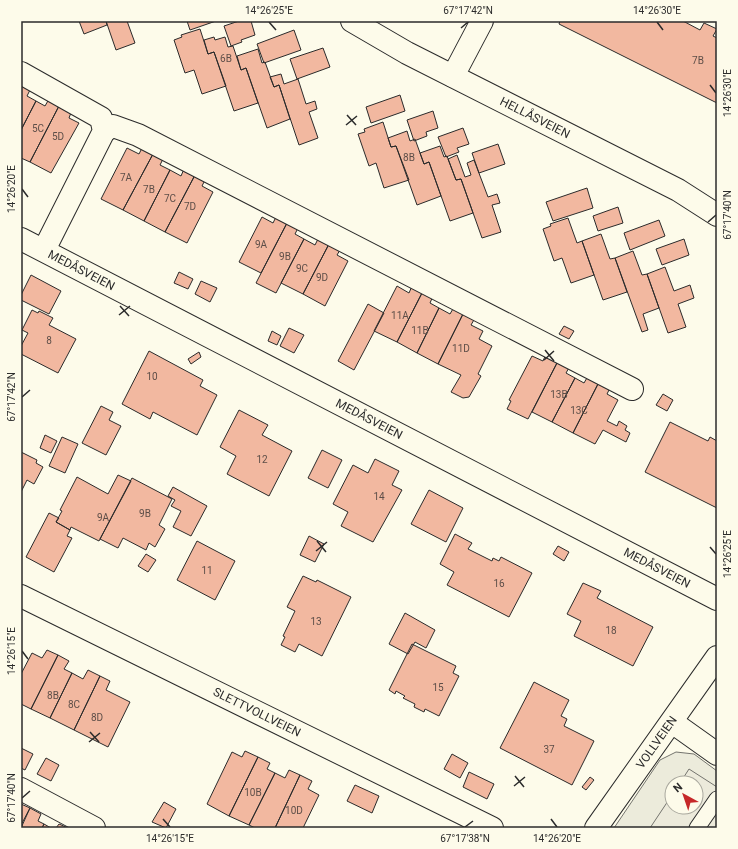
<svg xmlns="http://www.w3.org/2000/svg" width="738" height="849" viewBox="0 0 738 849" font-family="Roboto,sans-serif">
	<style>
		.green { fill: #ecebdb; stroke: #74746e; fill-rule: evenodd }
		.parking { fill: #eceadb; stroke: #74746e }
		.building { fill: #f2b8a0; stroke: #2b2b2b }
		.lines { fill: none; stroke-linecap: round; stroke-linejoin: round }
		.service-casing { stroke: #2b2b2b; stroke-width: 17 }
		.minor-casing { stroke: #2b2b2b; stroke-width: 24 }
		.service { stroke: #fdfbea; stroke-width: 15 }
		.minor { stroke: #fdfbea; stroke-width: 22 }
		.ticks { fill: none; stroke: #2b2b2b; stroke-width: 1.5 }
		.labels { text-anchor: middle; stroke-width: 3; stroke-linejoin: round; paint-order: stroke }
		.number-label { font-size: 10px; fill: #5d4e48 }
		.street-label { font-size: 12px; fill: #2b2b2b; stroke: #fdfbea }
		.neatline { fill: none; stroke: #2b2b2b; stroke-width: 1.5 }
		.ticks-label { font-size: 10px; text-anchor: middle; fill: #2b2b2b }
	</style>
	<rect width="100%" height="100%" fill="#fdfbea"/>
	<path class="green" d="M676,752L694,754L717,771V828H614L660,760ZM672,783H696V807H672Z"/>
	<path class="parking" d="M689,769L717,787V828H650L672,795V807H696V783H680Z"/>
	<path class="building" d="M79,21H106L107,25L84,34Z
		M106,21H127L135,43L116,50Z
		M187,21H216L190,30Z
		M239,21H251L255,35L241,40L242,42L231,46L224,26Z
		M560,21H683L700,30L704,23L717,29L713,36L717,38V103L559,24Z
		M200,29L208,54L214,52L226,86L202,94L194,70L185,73L174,40L182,37L181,35Z
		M294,30L301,50L264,63L257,44Z
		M214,37L215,40L225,37L228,47L233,46L241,70L246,68L258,103L234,111L214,52L208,54L204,40Z
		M323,48L330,67L297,79L290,59Z
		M258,49L262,63L265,62L274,87L279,85L290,119L267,128L246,68L241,70L237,56Z
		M281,74L284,84L298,79L306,104L315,101L317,109L309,112L318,138L299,145L279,85L274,87L270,77Z
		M21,85L30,90L27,96L36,101L21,130Z
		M400,95L405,111L371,123L366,107Z
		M49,99L60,104L30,162L21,158V130L36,101L45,106Z
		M60,104L72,110L69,118L79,123L51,173L30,162Z
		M433,111L438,128L426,132L427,136L414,141L407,120Z
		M383,122L391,147L396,146L409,180L384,188L376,163L369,166L358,134L365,132L364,129Z
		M463,128L469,144L457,148L459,152L446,157L438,137Z
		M407,131L410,141L415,139L424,164L429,162L441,196L417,205L396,146L391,147L388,138Z
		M498,144L505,164L479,173L472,153Z
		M440,146L444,157L447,156L456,180L461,179L473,213L450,221L429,162L424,164L420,153Z
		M127,148L139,154L142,148L153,154L123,210L101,199Z
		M153,154L163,159L160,165L170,170L144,221L123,210Z
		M457,155L465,177L471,175L467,163L474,160L488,197L497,194L500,203L492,205L501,232L482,238L461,179L456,180L448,159Z
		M184,169L195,175L165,232L144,221L170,170L181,176Z
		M195,175L205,180L202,186L213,192L187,243L165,232Z
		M587,188L593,208L553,221L546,202Z
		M618,207L623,223L598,231L593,216Z
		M262,217L273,223L276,217L287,223L261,273L239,262Z
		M568,218L577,243L582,241L594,275L571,283L562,258L554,261L543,229L551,226L550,224Z
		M659,220L665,236L630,250L624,233Z
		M287,223L298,228L295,234L304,239L276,293L256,283Z
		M601,234L610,259L615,258L627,292L603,300L582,241Z
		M304,239L315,245L318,239L329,244L303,294L281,283Z
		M684,239L689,255L662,265L656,249Z
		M329,244L340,250L337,255L348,261L325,306L303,294Z
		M633,251L642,275L647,274L659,308L643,314L648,330L642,332L615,258Z
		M665,267L674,291L690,285L694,298L678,304L686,327L668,333L647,274Z
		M179,272L193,279L188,289L174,283Z
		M31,275L61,291L49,314L21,300V295Z
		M201,281L217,288L210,302L195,294Z
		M397,286L409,293L412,286L423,291L397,342L374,331Z
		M423,291L433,296L430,303L439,308L417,353L397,342Z
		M368,304L384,313L354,370L338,361Z
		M454,307L464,312L438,364L417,353L439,308L450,314Z
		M32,310L38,313L39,311L53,318L49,325L76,339L58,373L21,354V346L28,333L22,330Z
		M464,312L475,318L471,325L483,331L479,339L492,346L478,374L481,376L469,397L463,398L451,392L461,375L438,364Z
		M564,326L574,331L569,339L559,334Z
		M289,328L304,335L294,353L280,346Z
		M272,331L281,336L277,345L268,341Z
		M149,351L203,380L200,386L217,395L197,435L153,412L150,419L122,404Z
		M199,352L201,357L191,364L188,359Z
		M546,354L558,361L528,419L507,409L511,401L509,400L532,356L543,361Z
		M558,361L570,366L566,373L575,378L552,422L532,412Z
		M588,376L599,382L573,433L552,422L575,378L584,383Z
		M599,382L610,388L607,394L618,400L607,421L617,426L619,421L627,426L625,430L630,433L626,442L603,430L595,444L573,433Z
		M663,394L673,400L667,411L656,405Z
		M101,406L113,412L109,420L121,426L106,455L82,443Z
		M239,410L268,425L262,435L292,451L269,496L227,474L236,456L220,447Z
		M670,422L708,441L710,437L717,441V508L645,472Z
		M45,435L57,441L51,453L40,448Z
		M62,437L78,444L65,473L49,466Z
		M322,450L342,460L328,488L308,478Z
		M21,452L37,460L36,463L43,467L34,484L27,480L21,492Z
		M375,459L399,471L392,485L402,490L373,542L341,526L348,512L333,504L353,465L368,473Z
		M118,475L131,481L99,541L71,527L70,530L56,522L62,511L60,510L77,477L108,494Z
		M132,478L172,499L159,525L165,529L155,547L149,543L146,550L123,538L118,548L100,539Z
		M173,487L207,506L191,536L173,527L181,511L171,506L175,500L168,496Z
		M429,490L463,508L446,542L411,524Z
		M49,513L59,518L56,522L70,530L67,536L72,538L54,572L26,557Z
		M455,534L472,543L468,549L492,561L493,558L499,561L501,557L532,573L509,617L447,585L454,572L440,564Z
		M309,536L324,544L315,562L300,555Z
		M197,541L235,561L215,600L177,580Z
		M558,546L569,552L564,561L553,554Z
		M146,554L156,560L148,572L138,566Z
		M303,576L316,582L317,580L351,597L322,656L299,644L295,652L281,645L285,637L283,636L295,611L287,607Z
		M583,583L601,591L597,598L653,627L633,666L574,636L581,621L567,614Z
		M405,613L435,630L426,648L415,642L408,654L389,644Z
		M412,644L456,666L453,673L459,676L439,716L425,709L424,712L414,707L415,704L403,698L405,696L396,691L395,694L389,690Z
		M47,650L58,655L31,709L21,704V674L32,653L42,658Z
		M58,655L69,661L64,669L72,673L50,718L31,709Z
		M88,670L100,676L74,730L50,718L72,673L83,679Z
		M100,676L110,681L106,690L130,702L108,747L74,730Z
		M534,682L569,700L561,716L567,719L564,726L594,741L572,785L500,748Z
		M21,748L33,754L25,770L21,768Z
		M245,751L258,757L229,816L207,804L232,752L242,757Z
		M452,754L468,763L460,778L444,769Z
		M258,757L270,763L267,769L275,773L249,825L229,816Z
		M46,758L59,765L51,781L37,774Z
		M289,770L300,775L275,828H255L249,825L275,773L285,778Z
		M469,772L494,784L487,799L463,787Z
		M300,775L312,781L308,789L319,795L303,828H275Z
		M590,777L594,780L586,790L582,787Z
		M355,785L379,796L372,813L347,801Z
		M164,802L176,809L166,828L152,822Z
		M21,804L30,808L21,825Z
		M30,808L41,814L38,821L44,824L42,828H21Z
		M44,824L51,828H42Z
		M59,824L68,828H56Z"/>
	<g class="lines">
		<defs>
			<path id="service" d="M697,828L717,799"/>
			<g id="minor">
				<path id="s1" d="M352,21L407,53L678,190L717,215"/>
				<path d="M21,73L101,118L104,131L44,250"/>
				<path d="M453,76L482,21"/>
				<path d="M104,131L113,126L138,135L632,389"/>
				<path id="s2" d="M21,239L717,599"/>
				<path id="s3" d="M21,596L492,828"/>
				<path d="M672,722L717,754"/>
				<path d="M21,789L94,828"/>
				<path id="s4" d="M596,828L717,657"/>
			</g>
		</defs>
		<use href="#service" class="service-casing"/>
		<use href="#minor" class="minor-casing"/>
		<use href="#service" class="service"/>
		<use href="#minor" class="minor"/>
	</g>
	<path class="ticks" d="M269,22L276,30M657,22L663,30M461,28L468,22M710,85L716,93M347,115L356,125M346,125L357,116M22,189L28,197M708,222L716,215M120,306L129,316M119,315L130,306M545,350L554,361M544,360L554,351M22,397L30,390M317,541L326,552M710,547L716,554M316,551L327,542M22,651L28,659M90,732L99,742M89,742L100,733M515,776L524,787M514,786L525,777M22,798L30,791M163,819L170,827M551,819L557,827M465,827L473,821"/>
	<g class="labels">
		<g class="number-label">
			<text x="226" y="62">6B</text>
			<text x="698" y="64">7B</text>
			<text x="38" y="132">5C</text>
			<text x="58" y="140">5D</text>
			<text x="409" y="161">8B</text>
			<text x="126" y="181">7A</text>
			<text x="149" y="193">7B</text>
			<text x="170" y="202">7C</text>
			<text x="190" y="210">7D</text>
			<text x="261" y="248">9A</text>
			<text x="285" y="260">9B</text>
			<text x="302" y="272">9C</text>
			<text x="322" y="281">9D</text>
			<text x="400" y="319">11A</text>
			<text x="420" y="334">11B</text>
			<text x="49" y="344">8</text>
			<text x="461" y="352">11D</text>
			<text x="152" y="380">10</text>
			<text x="559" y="398">13B</text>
			<text x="579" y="414">13C</text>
			<text x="262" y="463">12</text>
			<text x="379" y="500">14</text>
			<text x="145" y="517">9B</text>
			<text x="103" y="521">9A</text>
			<text x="207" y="574">11</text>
			<text x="499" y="587">16</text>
			<text x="316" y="625">13</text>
			<text x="611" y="634">18</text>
			<text x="438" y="691">15</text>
			<text x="53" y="699">8B</text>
			<text x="74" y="708">8C</text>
			<text x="97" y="721">8D</text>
			<text x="549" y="753">37</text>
			<text x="253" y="796">10B</text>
			<text x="294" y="814">10D</text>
		</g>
		<g class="street-label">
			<text dy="4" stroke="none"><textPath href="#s1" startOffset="207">HELLÅSVEIEN</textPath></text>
			<text dy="4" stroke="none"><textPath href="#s2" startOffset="68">MEDÅSVEIEN</textPath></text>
			<text dy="4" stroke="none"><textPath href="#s2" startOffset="392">MEDÅSVEIEN</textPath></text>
			<text dy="4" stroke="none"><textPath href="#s2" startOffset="716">MEDÅSVEIEN</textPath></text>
			<text dy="4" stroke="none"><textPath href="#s3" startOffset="263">SLETTVOLLVEIEN</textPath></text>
			<text dy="4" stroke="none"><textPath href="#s4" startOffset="105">VOLLVEIEN</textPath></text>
		</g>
	</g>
	<rect width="738" height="849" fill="none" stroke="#fdfbea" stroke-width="44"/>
	<g transform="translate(684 795) rotate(320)"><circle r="19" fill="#fdfbea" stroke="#a9a89e"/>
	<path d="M0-3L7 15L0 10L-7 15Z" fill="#c62828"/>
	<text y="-6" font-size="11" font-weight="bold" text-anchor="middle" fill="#2b2b2b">N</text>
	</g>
	<rect x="22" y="22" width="694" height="805" class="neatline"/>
	<g class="ticks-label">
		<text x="269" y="14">14°26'25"E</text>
		<text x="468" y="14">67°17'42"N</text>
		<text x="657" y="14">14°26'30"E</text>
		<text transform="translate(727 93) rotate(-90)" y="4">14°26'30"E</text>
		<text transform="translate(11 189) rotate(-90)" y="4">14°26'20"E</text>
		<text transform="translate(727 215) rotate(-90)" y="4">67°17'40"N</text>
		<text transform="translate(11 397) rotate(-90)" y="4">67°17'42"N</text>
		<text transform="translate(727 554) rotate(-90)" y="4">14°26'25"E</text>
		<text transform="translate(11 651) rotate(-90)" y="4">14°26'15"E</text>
		<text transform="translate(11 798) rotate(-90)" y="4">67°17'40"N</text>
		<text x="170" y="842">14°26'15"E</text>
		<text x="465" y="842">67°17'38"N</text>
		<text x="557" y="842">14°26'20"E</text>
	</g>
</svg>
